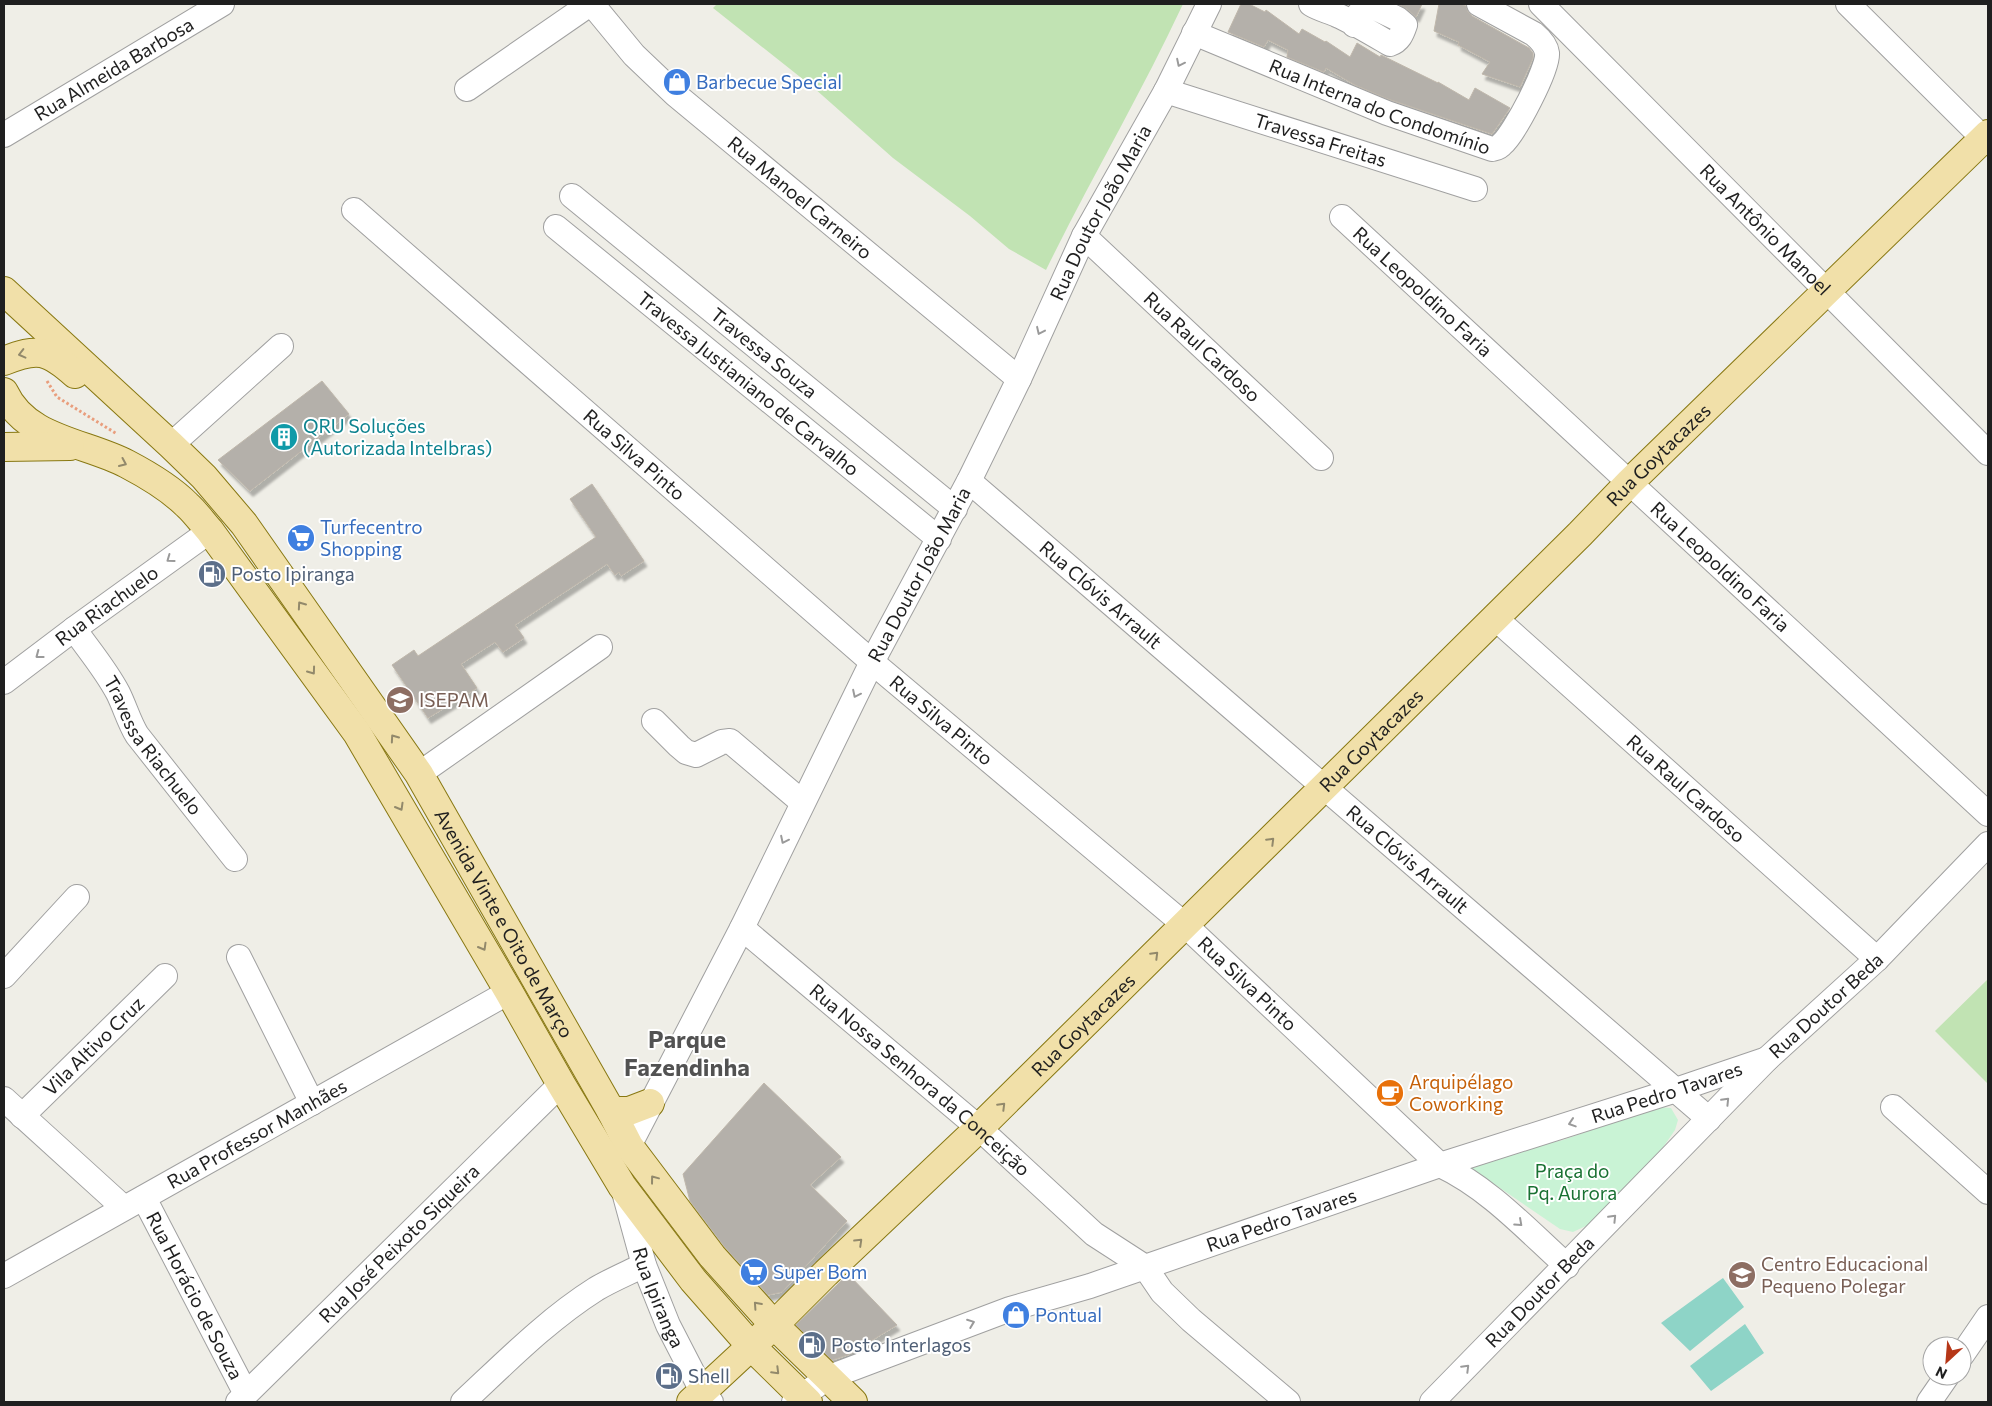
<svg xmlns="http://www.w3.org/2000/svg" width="1992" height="1406" viewBox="0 0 1992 1406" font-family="Commissioner,sans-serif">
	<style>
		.grass { fill: #c1e3b3 }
		.park { fill: #c9f3d5 }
		.pitch { fill: #8ed4c7 }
		.building { fill: #b4b0aa; stroke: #bfb7ab; filter: url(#shadow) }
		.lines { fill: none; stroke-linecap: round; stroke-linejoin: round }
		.minor-casing { stroke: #a0a0a0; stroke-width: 26 }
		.major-casing { stroke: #887812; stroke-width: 30 }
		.path { stroke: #e99e7d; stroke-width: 3; stroke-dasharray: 2.5 2.5; stroke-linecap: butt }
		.minor { stroke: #fff; stroke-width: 24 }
		.major { stroke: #f1e0a9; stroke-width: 28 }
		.oneway { stroke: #9a9a9a }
		.oneway2 { stroke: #92896b }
		.labels { text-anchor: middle; stroke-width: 4; stroke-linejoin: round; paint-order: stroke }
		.street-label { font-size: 19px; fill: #1f1f1f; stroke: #fff }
		.shop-label { font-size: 19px; fill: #366cbe; stroke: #fff; text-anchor: start }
		.culture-label { font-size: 19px; fill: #0d838f; stroke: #fff; text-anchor: start }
		.service-label { font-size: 19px; fill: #4e5e75; stroke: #fff; text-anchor: start }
		.education-label { font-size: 19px; fill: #785e54; stroke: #fff; text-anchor: start }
		.food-label { font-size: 19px; fill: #c56008; stroke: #fff; text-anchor: start }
		.park-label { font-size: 19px; fill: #197132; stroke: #fff }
		.district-label { font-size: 24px; font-weight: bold; fill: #525252; stroke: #fff }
	</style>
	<defs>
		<filter id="shadow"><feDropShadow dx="3" dy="5.5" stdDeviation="1" flood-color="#0004"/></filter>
	</defs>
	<rect width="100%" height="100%" fill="#efeee7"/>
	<path class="grass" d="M717,4H1183C1141,94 1090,180 1046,270L1009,249L970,216L893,158L814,88L713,8Z
		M1988,979V1084L1935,1031Z"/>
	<path class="park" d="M1657,1107L1671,1108L1678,1120L1675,1130L1657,1156L1607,1210L1588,1225L1573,1232L1560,1229L1475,1171L1461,1164L1563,1140Z"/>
	<path class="pitch" d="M1723,1278L1744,1307L1690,1351L1661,1323Z
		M1745,1324L1764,1353L1711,1391L1690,1366Z"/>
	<path class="building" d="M1241,4H1249L1265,12L1266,10L1299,34L1302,29L1325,42L1326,41L1350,57L1357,43L1380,57L1381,55L1438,83V82L1469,100L1475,88L1510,108L1492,134L1388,99L1355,85L1326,68L1324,72L1287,57L1288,50L1268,40L1264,47L1228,32Z
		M1398,4H1422L1416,17L1407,9Z
		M1439,4H1461L1466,6L1468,12L1472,16L1529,48L1533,53V58L1520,87L1482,74L1490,62L1458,45L1459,42L1434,31Z
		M322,381L349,414L250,491L218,460Z
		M592,484L644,561L621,576L619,572L615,575L607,564L515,625L524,638L503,652L495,642L461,664L477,688L428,718L392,665L414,650L418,656L596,537L570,499Z
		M764,1083L841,1157L810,1185L847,1221L782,1292L768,1295L724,1246L690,1201L683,1174Z
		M848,1274L897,1325L848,1355L832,1360L796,1325Z"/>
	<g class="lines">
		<defs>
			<g id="minor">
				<path id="s1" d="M592,4L634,55L676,95L1019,379"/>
				<path d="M1311,4C1319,9 1328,11 1337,15C1355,23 1373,34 1390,44C1399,41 1402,34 1405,25L1398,19L1367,4L1357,16L1354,25"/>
				<path id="s2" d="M1541,4L1988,453"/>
				<path d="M1848,4L1988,143"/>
				<path id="s3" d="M1194,33L1387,113L1492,149C1496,148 1499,148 1502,144C1514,134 1549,68 1547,53C1546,45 1540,39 1534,34L1479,4"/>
				<path d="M467,89L590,4"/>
				<path id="s4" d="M1166,91L1475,189"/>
				<path id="s5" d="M4,135L222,4"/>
				<path id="s6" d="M572,196L955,509"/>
				<path id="s7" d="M354,210L872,662L1185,925L1440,1165C1489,1188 1527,1230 1567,1266"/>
				<path id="s8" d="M1342,217L1988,814"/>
				<path id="s9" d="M556,227L939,539"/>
				<path id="s10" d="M1084,236L1321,458"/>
				<path d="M171,445L281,346"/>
				<path id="s11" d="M969,481L1709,1119"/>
				<path id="s12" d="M1495,618L1877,959"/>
				<path id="s13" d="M74,629C89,650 106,670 118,693C125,707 129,722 137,735L235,859"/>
				<path id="s14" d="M4,682L74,629L210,531"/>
				<path d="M654,721L679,746L686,752L696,755L722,742L730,741L802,802"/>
				<path d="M419,774L600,647"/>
				<path id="s15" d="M742,928L979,1128L1094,1234L1145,1267L1162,1292L1191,1320L1288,1402"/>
				<path d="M239,957L312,1103"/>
				<path d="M4,976L77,897"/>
				<path d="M4,1099L124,1208"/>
				<path d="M1893,1107L1988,1192"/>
				<path id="s16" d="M22,1116L165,976"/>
				<path id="s17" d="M629,1146L742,928L872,662L969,481L1019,379L1084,236L1166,91L1209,4"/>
				<path id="s18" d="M624,1192L644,1265L668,1325L702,1391L711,1402"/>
				<path id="s19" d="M144,1198L246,1394"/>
				<path id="s20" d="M4,1276L509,992"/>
				<path d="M1962,1355L1988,1317"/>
				<path id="s21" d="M238,1402L561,1084"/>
				<path d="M463,1402C505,1363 547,1320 596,1289C611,1280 628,1273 644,1265"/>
				<path id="s22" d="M794,1402L827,1378L1010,1309L1090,1286L1440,1165L1676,1090L1767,1059"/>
				<path id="s23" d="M1432,1402L1767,1059L1877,959L1988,844"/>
				<path d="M1929,1402L1947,1376"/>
			</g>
			<g id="major">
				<path id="s24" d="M4,291L171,445L204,477L244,524L419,774L611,1111L629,1146L712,1256L774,1325L853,1402"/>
				<path d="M4,361C38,347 48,350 75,374"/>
				<path d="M4,392C26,440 85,442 127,464C148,475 170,488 187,505C195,512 202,522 210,531L357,733L509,992L561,1084L622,1186L693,1280L751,1346L808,1402"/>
				<path d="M4,447L70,446"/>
				<path d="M611,1111H629L650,1103"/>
				<path id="s25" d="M691,1402L774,1325L826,1273L979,1128L1580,534L1630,482L1988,134"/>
			</g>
		</defs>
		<use href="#minor" class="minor-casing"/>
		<use href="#major" class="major-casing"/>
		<path class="path" d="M47,381L57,397L117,434"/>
		<use href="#minor" class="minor"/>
		<use href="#major" class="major"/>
	</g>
	<defs><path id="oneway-chevron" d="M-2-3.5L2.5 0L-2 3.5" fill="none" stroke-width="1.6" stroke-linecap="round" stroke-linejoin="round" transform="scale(1.25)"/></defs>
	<g class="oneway">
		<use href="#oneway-chevron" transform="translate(1180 63) rotate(116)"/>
		<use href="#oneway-chevron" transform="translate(1040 331) rotate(115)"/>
		<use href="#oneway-chevron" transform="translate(170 559) rotate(144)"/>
		<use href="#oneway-chevron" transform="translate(39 655) rotate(143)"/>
		<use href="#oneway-chevron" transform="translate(856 694) rotate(116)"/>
		<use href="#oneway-chevron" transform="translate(784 840) rotate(116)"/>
		<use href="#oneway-chevron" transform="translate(1726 1101) rotate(-46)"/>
		<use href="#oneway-chevron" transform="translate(1572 1123) rotate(162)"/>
		<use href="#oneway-chevron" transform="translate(1613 1218) rotate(-46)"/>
		<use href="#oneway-chevron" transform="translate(1519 1223) rotate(42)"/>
		<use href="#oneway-chevron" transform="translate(971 1323) rotate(-21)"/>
		<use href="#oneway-chevron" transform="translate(1466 1368) rotate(-45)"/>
	</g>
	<g class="oneway2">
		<use href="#oneway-chevron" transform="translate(22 354) rotate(166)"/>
		<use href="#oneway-chevron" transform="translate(123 463) rotate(24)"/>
		<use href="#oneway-chevron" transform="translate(301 605) rotate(-125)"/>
		<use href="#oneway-chevron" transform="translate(312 671) rotate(54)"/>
		<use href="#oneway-chevron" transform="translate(394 738) rotate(-125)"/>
		<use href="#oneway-chevron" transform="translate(400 807) rotate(60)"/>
		<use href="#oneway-chevron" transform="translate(1271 841) rotate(-45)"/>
		<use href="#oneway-chevron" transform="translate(483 947) rotate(60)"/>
		<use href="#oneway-chevron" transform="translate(1155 955) rotate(-45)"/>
		<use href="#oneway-chevron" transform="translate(1002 1106) rotate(-45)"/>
		<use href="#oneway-chevron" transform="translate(654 1179) rotate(-127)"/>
		<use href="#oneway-chevron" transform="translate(859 1242) rotate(-44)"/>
		<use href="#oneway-chevron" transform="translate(757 1305) rotate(-132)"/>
		<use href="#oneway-chevron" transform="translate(776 1371) rotate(45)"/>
	</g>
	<defs>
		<symbol id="shop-disc" viewBox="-11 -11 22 22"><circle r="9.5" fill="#3f7fe0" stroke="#fff"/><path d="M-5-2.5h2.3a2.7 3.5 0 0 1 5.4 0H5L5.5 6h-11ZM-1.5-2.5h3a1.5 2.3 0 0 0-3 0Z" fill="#fff"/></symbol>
		<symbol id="building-disc" viewBox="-11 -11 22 22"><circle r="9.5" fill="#0f9aa8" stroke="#fff"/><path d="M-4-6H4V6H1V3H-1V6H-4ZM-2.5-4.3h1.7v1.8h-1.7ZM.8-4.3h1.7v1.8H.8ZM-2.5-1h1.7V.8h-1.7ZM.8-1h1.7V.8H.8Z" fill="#fff"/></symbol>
		<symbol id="supermarket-disc" viewBox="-11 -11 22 22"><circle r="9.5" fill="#3f7fe0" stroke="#fff"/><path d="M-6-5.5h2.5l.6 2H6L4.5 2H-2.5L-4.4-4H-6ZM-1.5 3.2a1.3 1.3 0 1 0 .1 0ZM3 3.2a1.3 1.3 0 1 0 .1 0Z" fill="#fff"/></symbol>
		<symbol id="fuel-disc" viewBox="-11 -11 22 22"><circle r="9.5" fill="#5c6f8a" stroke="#fff"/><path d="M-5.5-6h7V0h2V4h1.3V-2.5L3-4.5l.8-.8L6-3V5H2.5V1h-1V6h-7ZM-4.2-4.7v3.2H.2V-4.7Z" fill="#fff"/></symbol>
		<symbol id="school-disc" viewBox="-11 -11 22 22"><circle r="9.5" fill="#8d6e63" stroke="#fff"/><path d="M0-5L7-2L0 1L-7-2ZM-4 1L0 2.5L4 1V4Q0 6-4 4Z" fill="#fff"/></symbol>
		<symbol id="cafe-disc" viewBox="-11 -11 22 22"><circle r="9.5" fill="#e8710a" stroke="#fff"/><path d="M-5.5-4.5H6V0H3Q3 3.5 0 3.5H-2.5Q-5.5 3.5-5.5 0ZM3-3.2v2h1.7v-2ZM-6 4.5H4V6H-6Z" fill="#fff"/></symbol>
	</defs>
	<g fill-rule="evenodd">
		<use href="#shop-disc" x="661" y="66" width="32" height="32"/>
		<use href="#building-disc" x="268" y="421" width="32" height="32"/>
		<use href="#supermarket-disc" x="285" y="522" width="32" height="32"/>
		<use href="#fuel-disc" x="196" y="558" width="32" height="32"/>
		<use href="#school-disc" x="384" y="684" width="32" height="32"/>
		<use href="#cafe-disc" x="1374" y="1077" width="32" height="32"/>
		<use href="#supermarket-disc" x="738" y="1256" width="32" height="32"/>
		<use href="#school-disc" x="1726" y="1259" width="32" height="32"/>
		<use href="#shop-disc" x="1000" y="1299" width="32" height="32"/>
		<use href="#fuel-disc" x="796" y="1329" width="32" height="32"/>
		<use href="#fuel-disc" x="653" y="1360" width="32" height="32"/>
	</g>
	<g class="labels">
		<g class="street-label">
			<text dy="7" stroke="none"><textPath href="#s5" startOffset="128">Rua Almeida Barbosa</textPath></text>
			<text dy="7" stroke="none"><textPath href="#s3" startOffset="200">Rua Interna do Condomínio</textPath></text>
			<text dy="7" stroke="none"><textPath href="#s4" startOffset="162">Travessa Freitas</textPath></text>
			<text dy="7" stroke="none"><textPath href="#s1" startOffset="285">Rua Manoel Carneiro</textPath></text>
			<text dy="7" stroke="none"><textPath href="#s17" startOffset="1046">Rua Doutor João Maria</textPath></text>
			<text dy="7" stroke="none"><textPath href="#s2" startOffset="318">Rua Antônio Manoel</textPath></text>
			<text dy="7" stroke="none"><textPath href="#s8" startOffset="110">Rua Leopoldino Faria</textPath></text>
			<text dy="7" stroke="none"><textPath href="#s10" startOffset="162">Rua Raul Cardoso</textPath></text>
			<text dy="7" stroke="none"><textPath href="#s6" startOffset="248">Travessa Souza</textPath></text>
			<text dy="7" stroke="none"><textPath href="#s9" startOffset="248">Travessa Justianiano de Carvalho</textPath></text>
			<text dy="7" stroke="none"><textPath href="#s7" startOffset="372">Rua Silva Pinto</textPath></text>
			<text dy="7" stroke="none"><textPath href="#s25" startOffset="1354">Rua Goytacazes</textPath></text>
			<text dy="7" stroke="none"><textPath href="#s8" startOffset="515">Rua Leopoldino Faria</textPath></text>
			<text dy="7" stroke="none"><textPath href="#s17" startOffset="641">Rua Doutor João Maria</textPath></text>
			<text dy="7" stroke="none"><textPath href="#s11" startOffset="174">Rua Clóvis Arrault</textPath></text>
			<text dy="7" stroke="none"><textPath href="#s14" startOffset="128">Rua Riachuelo</textPath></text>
			<text dy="7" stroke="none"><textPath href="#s7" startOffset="778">Rua Silva Pinto</textPath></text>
			<text dy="7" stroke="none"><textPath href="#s25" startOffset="949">Rua Goytacazes</textPath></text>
			<text dy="7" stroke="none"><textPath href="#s13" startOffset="141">Travessa Riachuelo</textPath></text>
			<text dy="7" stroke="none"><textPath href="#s12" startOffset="256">Rua Raul Cardoso</textPath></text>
			<text dy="7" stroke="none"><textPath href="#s11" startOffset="579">Rua Clóvis Arrault</textPath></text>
			<text dy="7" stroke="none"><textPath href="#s24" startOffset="812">Avenida Vinte e Oito de Março</textPath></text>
			<text dy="7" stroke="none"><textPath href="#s7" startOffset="1182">Rua Silva Pinto</textPath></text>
			<text dy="7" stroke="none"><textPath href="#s23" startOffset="559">Rua Doutor Beda</textPath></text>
			<text dy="7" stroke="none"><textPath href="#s25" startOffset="544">Rua Goytacazes</textPath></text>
			<text dy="7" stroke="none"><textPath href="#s16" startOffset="100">Vila Altivo Cruz</textPath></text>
			<text dy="7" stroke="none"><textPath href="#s15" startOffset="234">Rua Nossa Senhora da Conceição</textPath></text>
			<text dy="7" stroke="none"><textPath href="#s22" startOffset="928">Rua Pedro Tavares</textPath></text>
			<text dy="7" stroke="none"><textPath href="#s20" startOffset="290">Rua Professor Manhães</textPath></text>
			<text dy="7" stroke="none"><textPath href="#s22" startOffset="522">Rua Pedro Tavares</textPath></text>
			<text dy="7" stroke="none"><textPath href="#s21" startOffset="226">Rua José Peixoto Siqueira</textPath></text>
			<text dy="7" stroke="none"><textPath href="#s23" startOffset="154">Rua Doutor Beda</textPath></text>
			<text dy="7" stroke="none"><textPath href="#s19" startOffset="110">Rua Horácio de Souza</textPath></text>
			<text dy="7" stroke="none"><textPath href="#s18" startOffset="111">Rua Ipiranga</textPath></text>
		</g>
		<g class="shop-label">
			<text x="696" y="89">Barbecue Special</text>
			<text x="320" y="534">Turfecentro<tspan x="320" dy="22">Shopping</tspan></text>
			<text x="773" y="1279">Super Bom</text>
			<text x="1035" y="1322">Pontual</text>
		</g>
		<g class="culture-label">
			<text x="303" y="433">QRU Soluções<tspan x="303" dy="22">(Autorizada Intelbras)</tspan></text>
		</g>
		<g class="service-label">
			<text x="231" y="581">Posto Ipiranga</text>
			<text x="831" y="1352">Posto Interlagos</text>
			<text x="688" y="1383">Shell</text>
		</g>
		<g class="education-label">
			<text x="419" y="707">ISEPAM</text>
			<text x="1761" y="1271">Centro Educacional<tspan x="1761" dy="22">Pequeno Polegar</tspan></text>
		</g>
		<g class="food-label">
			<text x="1409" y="1089">Arquipélago<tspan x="1409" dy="22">Coworking</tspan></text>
		</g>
		<g class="park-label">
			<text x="1572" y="1178">Praça do<tspan x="1572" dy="22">Pq. Aurora</tspan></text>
		</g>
		<g class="district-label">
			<text x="687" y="1048">Parque<tspan x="687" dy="28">Fazendinha</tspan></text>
		</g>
	</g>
	<rect width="1992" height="1406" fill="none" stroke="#1f1f1f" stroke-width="10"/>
	<g transform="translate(1947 1361) rotate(206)"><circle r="24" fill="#ffffff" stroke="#a5a5a5"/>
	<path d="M0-4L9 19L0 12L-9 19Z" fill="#b63718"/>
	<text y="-8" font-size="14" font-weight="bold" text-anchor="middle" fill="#1f1f1f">N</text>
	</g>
</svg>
